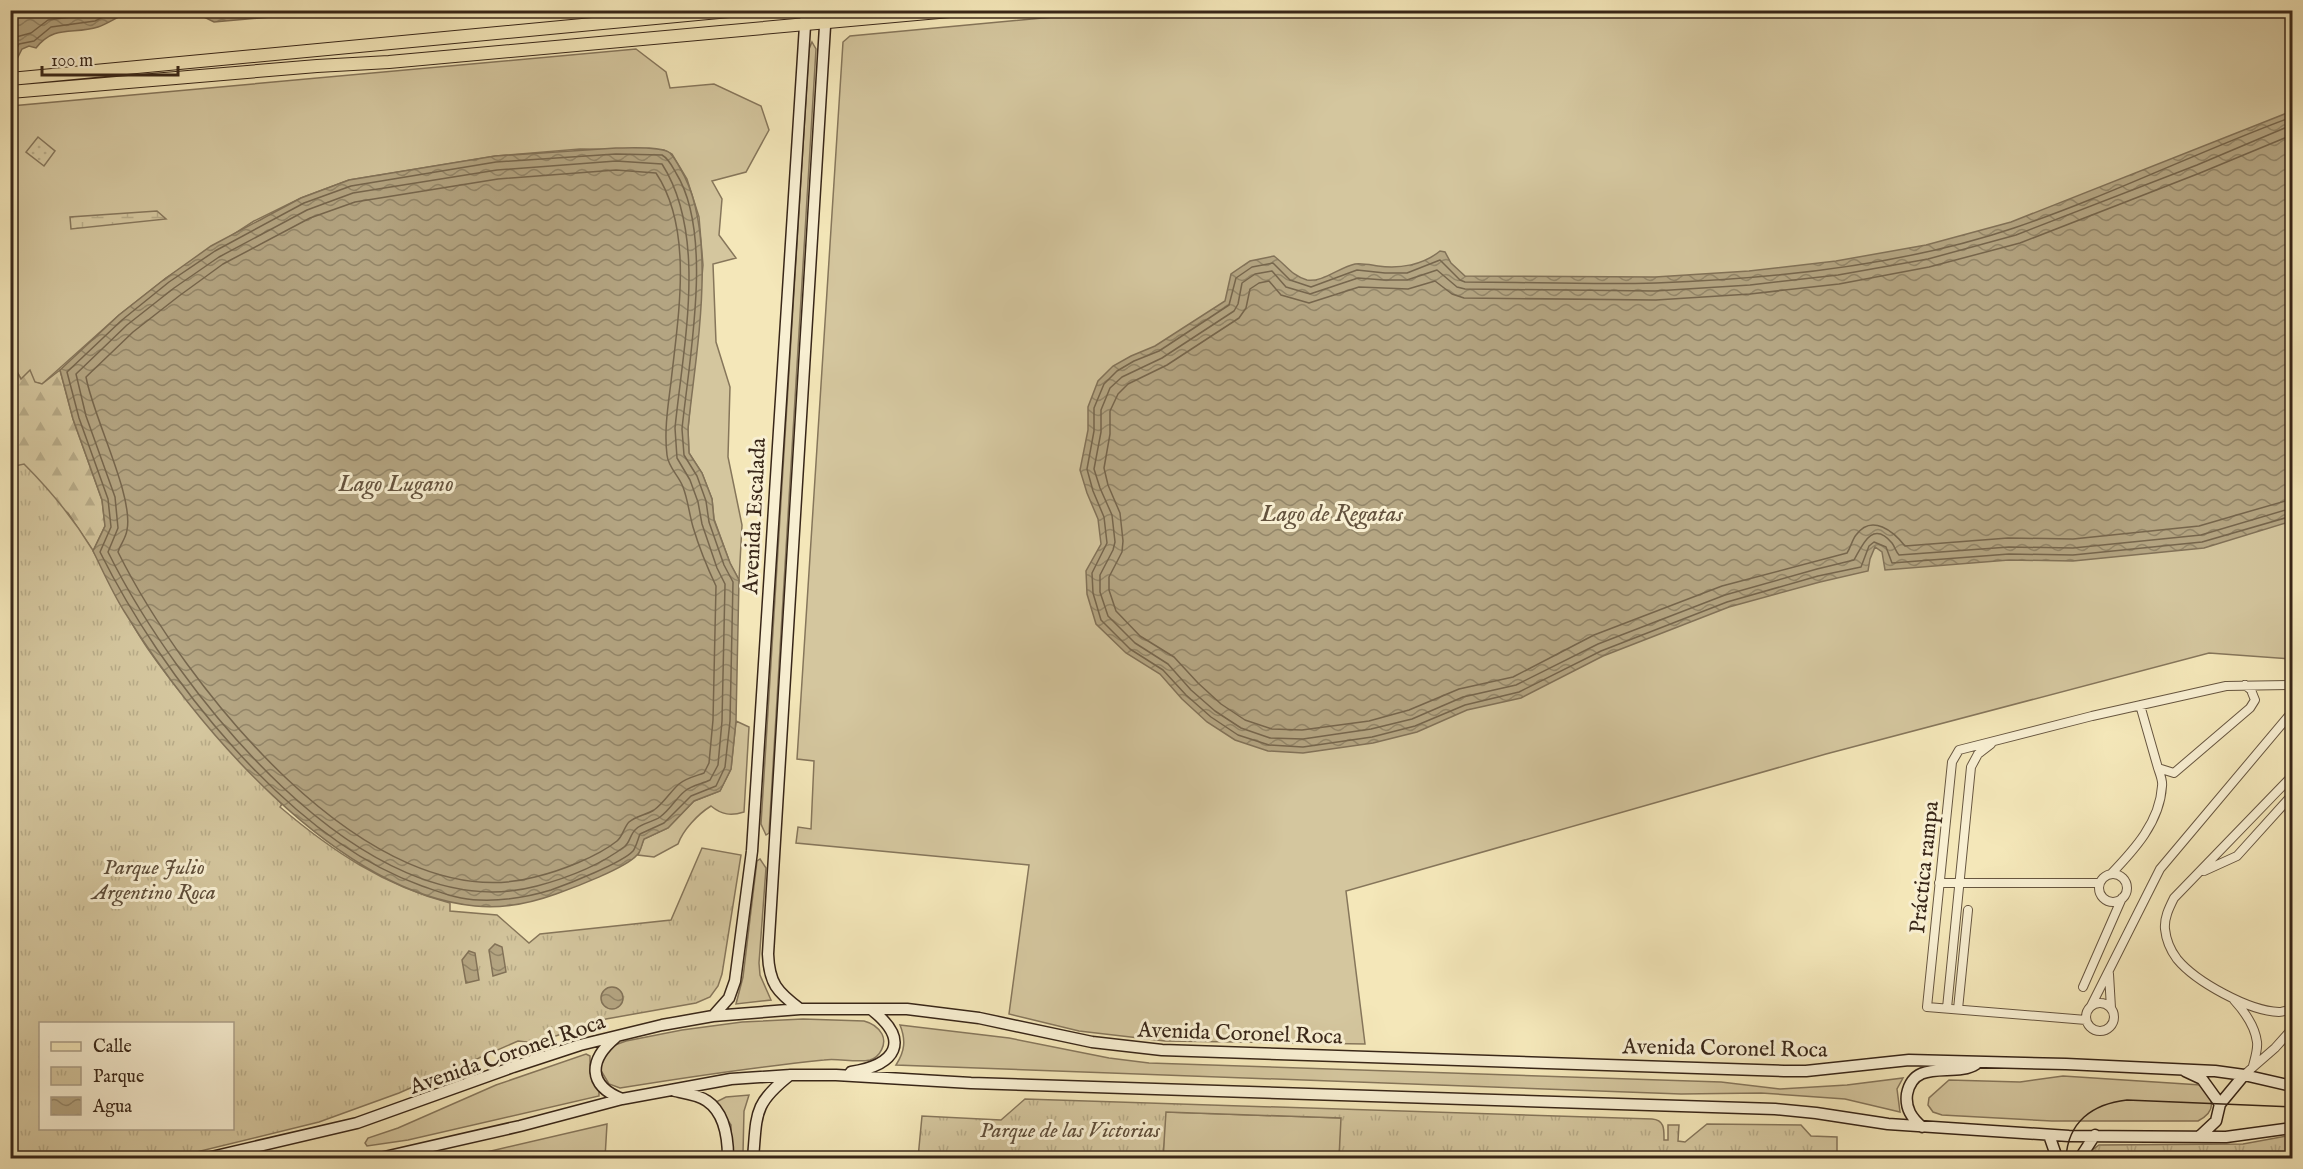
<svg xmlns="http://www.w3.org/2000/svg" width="2303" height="1169" viewBox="0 0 2303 1169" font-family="'IM FELL English',serif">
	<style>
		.grass { fill: #d4c69e; stroke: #86765b; stroke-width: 1.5 }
		.forest { fill: url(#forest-firs); stroke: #86765b; stroke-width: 1.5 }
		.wetland { fill: url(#wetland-marsh); stroke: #86765b; stroke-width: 1.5 }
		.park { fill: url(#park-tufts); stroke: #86765b; stroke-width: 1.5; fill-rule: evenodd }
		.garden { fill: url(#garden-dots); stroke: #86765b; stroke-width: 1.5 }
		.water { fill: url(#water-waves); stroke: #827258; stroke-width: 1.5 }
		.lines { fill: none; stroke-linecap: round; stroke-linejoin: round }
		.shore { stroke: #76664d; stroke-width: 1.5 }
		.minor-casing { stroke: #675640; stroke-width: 10 }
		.secondary-casing { stroke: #382618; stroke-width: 13 }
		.primary-casing { stroke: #382618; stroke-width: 14 }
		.minor { stroke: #f8efd2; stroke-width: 8 }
		.secondary { stroke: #f8efd2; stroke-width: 10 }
		.primary { stroke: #f4e7b9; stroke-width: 12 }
		.tram { stroke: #382618; stroke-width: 1.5 }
		.labels { text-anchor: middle; stroke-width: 6; stroke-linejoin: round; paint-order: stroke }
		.street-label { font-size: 22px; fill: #382618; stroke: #f8efd2 }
		.park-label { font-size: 22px; font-style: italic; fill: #5f4e3a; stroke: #f8efd2 }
		.water-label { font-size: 24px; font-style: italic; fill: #63523d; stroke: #f8efd2 }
	</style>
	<defs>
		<pattern id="forest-firs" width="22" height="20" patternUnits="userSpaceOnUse" patternTransform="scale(1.5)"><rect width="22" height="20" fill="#d4c69e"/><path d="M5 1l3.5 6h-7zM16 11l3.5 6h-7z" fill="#b7aa87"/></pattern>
		<pattern id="wetland-marsh" width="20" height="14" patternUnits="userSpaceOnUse" patternTransform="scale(1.5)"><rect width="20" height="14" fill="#d4c69e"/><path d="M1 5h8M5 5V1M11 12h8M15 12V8" fill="none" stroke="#b7aa87"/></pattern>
		<pattern id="park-tufts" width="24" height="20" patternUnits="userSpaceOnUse" patternTransform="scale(1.5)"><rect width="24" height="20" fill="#d4c69e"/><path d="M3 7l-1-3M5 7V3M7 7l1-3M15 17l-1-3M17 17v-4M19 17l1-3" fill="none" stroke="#b7aa87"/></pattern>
		<pattern id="garden-dots" width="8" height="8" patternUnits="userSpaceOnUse" patternTransform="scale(1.5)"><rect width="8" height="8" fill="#d4c69e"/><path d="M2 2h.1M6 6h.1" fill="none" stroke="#b7aa87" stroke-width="1.8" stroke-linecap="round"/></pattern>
		<pattern id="water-waves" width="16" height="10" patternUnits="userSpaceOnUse" patternTransform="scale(1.5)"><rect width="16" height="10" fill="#b4a582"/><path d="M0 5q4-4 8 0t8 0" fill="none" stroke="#938669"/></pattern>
	</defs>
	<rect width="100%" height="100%" fill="#f4e7b9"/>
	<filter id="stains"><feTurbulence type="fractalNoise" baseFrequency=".00333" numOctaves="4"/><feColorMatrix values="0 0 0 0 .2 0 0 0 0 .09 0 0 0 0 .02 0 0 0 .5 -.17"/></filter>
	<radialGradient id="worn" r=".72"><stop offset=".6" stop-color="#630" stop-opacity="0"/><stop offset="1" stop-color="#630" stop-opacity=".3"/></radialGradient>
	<path class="grass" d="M1128,10L2292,11V659L2209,653L1826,754L1346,891L1365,1044L1165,1041L1079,1031L1009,1014L1029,865L796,843L798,827L811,829L814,761L797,759L843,42L850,36Z
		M812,42L816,49L769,833L766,835L761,824L809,49Z
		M636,49L666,72L670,88L714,84L761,106L769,130L746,172L712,181L722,199L719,235L736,258L713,264L716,342L730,387L728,457L742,525L739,580L730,563L714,519L712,499L702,473L689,453L688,429L703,265L699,217L687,179L672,154L664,150L580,149L496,156L349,180L301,198L254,221L166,278L119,315L42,384L21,379L16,370L11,366L10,190L14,167L11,160V106Z
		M736,721L749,727L744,812C731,816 722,815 711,806C698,814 683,830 678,844L654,857L638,855L644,839L668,828L694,801L720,791L731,769Z
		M760,859L766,868L759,963L760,975L771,1000L736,1004L743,977L757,861Z
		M803,1019L864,1021C872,1023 878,1027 882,1034C887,1044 880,1057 870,1060C856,1063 838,1058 824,1060C756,1067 688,1077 620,1088L609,1084L600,1069L602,1055L615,1045L626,1041L682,1030L742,1022Z
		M900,1025L1009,1038L1109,1058L1149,1063L1721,1082L1780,1089L1847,1085L1903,1078L1897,1089L1900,1112L1845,1099L1761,1093L1681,1094L896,1065C905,1051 906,1040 900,1025Z
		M586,1054L590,1056V1073L599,1091V1096L408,1140L367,1146L365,1143L368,1138L398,1128L496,1085Z
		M2063,1076L2201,1085C2214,1099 2217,1111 2198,1121H2052L1942,1115L1933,1112L1928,1105L1929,1098L1949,1080L2020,1082Z
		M749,1095L744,1111L743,1153L731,1154V1125L716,1102L726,1097Z
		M1165,1112L1342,1118L1339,1158H1163Z
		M607,1124L605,1158H461Z"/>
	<path class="forest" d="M11,366L16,370L21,379L30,370L35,382L42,384L60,370L73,419L102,500L105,526L93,551L68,513L11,467Z"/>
	<path class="wetland" d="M157,211L166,219L71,229L70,217Z"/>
	<path class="park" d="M24,464C50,490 73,518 92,549C111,583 126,617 148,649C187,705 234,756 282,804L280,807C332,851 383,885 450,903V911L497,915L529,943L540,934L671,920L702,848L741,855L722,974L718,986L710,997L696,1003L606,1019L535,1043L518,1041L399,1093L319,1122L172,1158H11L10,467ZM40,1024H232V1128H40Z
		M1025,1099L1652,1119C1665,1120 1664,1130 1664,1140H1668V1125H1679L1678,1141L1685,1142L1707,1124L1801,1125L1811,1136L1837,1137V1158H1339L1341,1118L1166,1112L1163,1158H918L922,1116L1001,1120Z
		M2292,1135V1158H2084V1156L2099,1145L2243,1144Z"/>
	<path class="garden" d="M38,137L55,151L44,166L26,152Z"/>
	<path class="water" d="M11,11H133C121,14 110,23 98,27C73,35 55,24 36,48L29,46L22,49L14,65L11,94Z
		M159,11V10L339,11L214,22L202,16H178Z
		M2292,111V521L2204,548L2073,561L2009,560L1885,570L1882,552L1875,547L1870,559L1868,571L1820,582L1729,607L1603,656L1521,698L1467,710L1417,732L1373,743L1303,753L1268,751L1235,740L1207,722L1182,699L1160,674L1126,653L1096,624L1087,594L1086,571L1101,544L1098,519L1087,493L1080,470L1088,430V407L1098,381L1113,366L1131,356L1155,346L1225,301L1231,274L1250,261L1274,256C1286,265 1292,276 1307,280C1322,283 1340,267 1355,264C1362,263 1371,265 1378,266C1400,269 1423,265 1440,251L1445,252L1451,263L1465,276L1655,277L1749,271L1836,261L1926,245L2011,222Z
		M616,148C628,148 661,146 670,153C674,157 677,163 680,168C720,234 695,355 688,429L689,453L702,473L712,499L714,520L730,563L739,580L736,721L731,769L720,791L694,801L668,828L644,839C642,843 641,852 637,855C626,868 573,888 556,894C531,903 502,909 475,906C335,892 193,724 124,611C112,592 103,571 93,551L105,526L102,500L73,419L60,370L119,315L166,278L211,246L301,198L349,180L495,156Z
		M495,944L502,947L506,972L493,976L489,950Z
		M469,951L475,953L479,980L466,983L462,960Z
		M601 998a11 11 0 1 1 22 0a11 11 0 1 1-22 0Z"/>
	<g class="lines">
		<path class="shore" d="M204,10L216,16L276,10
			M10,43L16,37L31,33L48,20L93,14L101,10
			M10,59L19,44L34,41L51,27L95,21L117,10
			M2292,117C2199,151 2109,196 2014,228C1904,265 1772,279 1656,283C1593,285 1529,282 1465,282L1460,280L1440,260L1407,273H1385L1357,270L1311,287L1290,280L1273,263L1252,267L1236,278L1229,305L1159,351L1134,361L1117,371L1104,384L1094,408V431L1087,469L1093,491L1104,517L1107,543L1092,573L1093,593L1101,620L1130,649L1163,670L1186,695L1211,717L1238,735L1269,745L1303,747L1372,737L1415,726L1465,705L1519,692L1601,651L1727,602L1818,576L1861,567L1869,546L1874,542L1886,547L1892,563L2009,554L2073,555L2202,542L2292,516
			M2292,125L2197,165L2016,235L1928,259L1838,275L1750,285L1655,291L1465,289L1457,287L1437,270L1407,280H1384L1358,278L1310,294L1286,287L1272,271L1255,274L1242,283L1238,304L1234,311L1162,358L1122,377L1110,388L1101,410V432L1094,469L1100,488L1112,515L1115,542L1113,550L1100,575V592L1108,616L1135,643L1168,664L1191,690L1215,711L1241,728L1270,738L1303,739L1371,729L1412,719L1463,697L1516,685L1598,644L1725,595L1817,569L1854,560C1862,546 1872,519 1892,543C1895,547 1896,552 1899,555L2009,547L2073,548L2201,535L2292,508
			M2292,135L2200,173L2020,243L1929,267L1839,284L1750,294L1656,300L1464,298L1452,294L1435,281L1408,289L1359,287L1309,303L1281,295L1269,281L1259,283L1250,289L1246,308L1239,318L1167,365L1128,384L1118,394L1110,411V434L1104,468L1108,485L1120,513L1123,541L1122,552L1109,577V590L1116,611L1140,636L1174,657L1198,683L1221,704L1245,720L1272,729L1302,730L1369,721L1409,710L1459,689L1513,677L1594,635L1722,586L1847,553C1851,547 1852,540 1856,535C1872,513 1894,532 1905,546L2008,538L2073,539L2199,526L2292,499
			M616,154L662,155C669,159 672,166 676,173C714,234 689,359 682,429L684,455L697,476L706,501L709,522L724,565L733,582L730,721L725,767L716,786L691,796L664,823L640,834C638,839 636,847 633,851C622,863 568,884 551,890C528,897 503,901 479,900C459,900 440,892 422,886C288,839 161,675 100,552L111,527L108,499L79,418L67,372L122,320L169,282L215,251L304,203L351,186L496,162Z
			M616,161L662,164C708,236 683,346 675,428L677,458L690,480L698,502L702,524L717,568L725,584L722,721L718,765L710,780C702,784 692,785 685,791C676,798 670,810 660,817C653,822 642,823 636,829C630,834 630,843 624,847C600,865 567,878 537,886C364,933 175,687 108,552L118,528L115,497L86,416L76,374L127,325L174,288L219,257L307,210L353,193L497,170Z
			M616,170L656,173C694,230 678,317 671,382C668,406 664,431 667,455C668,467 679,476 683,487C688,500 689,513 693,527C699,547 707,567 716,586L713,720L709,763L704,773C696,776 686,778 679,784C670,792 663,804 654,810C646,815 636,816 629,822C624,827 623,836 617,841C597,857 560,871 535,877C368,922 182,681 118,552C120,545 126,538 127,530C134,496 93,417 86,377L133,332L179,296L223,264L310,218L355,202L498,179Z"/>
		<defs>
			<path id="minor" d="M2140,705L2158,768L2174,773L2250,708L2255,700L2251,690L2245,685
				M2292,776L2174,898C2169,908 2164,918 2165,929C2166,939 2171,951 2177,959C2196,982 2249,1011 2279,1012C2283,1012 2288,1010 2292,1009
				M2204,871L2237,856L2292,795
				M2111,874C2134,850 2160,822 2162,786C2163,781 2160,774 2158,768
				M2099 888a14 14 0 1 1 28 0a14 14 0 1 1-28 0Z
				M1939,883H2100
				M2109,974L2111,1008
				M2083,987L2122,898
				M2234,1000C2244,1011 2255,1026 2257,1042C2258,1049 2255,1058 2253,1066
				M2086 1017a14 14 0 1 1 28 0a14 14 0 1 1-28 0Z
				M2091,1006L2160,869L2292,712
				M1947,1008L1971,767L1978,754L1991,744
				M1958,1009L1968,910
				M2086,1020L1927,1007L1952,762L1959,750L2092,716L2226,686L2292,685
				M2244,1075L2275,1048L2292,1029"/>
			<path id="secondary" d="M800,1009C777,992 769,983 768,954L826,10
				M713,1016L729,998L735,981L752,851L806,10
				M615,1038C589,1060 587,1085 622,1099
				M2185,1071L2202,1079L2220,1104L2216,1121L2200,1136
				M851,1072C896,1065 911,1041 872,1010
				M675,1091C685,1093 699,1095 707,1101C725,1113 728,1139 728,1158
				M2220,1104L2244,1075
				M1922,1127C1912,1118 1905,1109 1907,1094C1914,1057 1955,1078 1976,1064
				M2049,1135L2057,1158
				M207,1158L357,1123L513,1067L580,1045L662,1025L713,1016L800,1009H907L979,1018L1092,1042L1162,1050L1784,1071H1806L1909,1060L2066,1064L2215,1071L2244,1075L2292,1086
				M380,1158L520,1126L622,1099L731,1079L791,1075H836L971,1083L1775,1109L1816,1113L1888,1124L2069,1136L2226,1137L2292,1128
				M753,1158C757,1114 753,1104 790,1075
				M2080,1158L2095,1135"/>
			<path id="primary" d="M10,79L740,10
				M10,92L317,66L389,62L961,10"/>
		</defs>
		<use href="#minor" class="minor-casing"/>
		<use href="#secondary" class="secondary-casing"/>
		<use href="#primary" class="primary-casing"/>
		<use href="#minor" class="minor"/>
		<use href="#secondary" class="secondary"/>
		<use href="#primary" class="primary"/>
		<path class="tram" d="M2066,1158C2068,1122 2092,1104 2127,1100L2292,1107"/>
	</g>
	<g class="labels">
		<g class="street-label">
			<text transform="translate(753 516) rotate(-87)" y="8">Avenida Escalada</text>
			<text transform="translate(1923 867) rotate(-84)" y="8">Práctica rampa</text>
			<text transform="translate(1240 1032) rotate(2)" y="8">Avenida Coronel Roca</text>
			<text transform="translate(1725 1047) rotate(1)" y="8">Avenida Coronel Roca</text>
			<text transform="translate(507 1053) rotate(-19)" y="8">Avenida Coronel Roca</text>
		</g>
		<g class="park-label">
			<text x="154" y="874">Parque Julio<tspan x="154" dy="25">Argentino Roca</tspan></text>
			<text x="1070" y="1137">Parque de las Victorias</text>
		</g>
		<g class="water-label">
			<text x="396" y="491">Lago Lugano</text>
			<text x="1332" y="521">Lago de Regatas</text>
		</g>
	</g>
	<rect width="2303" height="1169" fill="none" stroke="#f4e7b9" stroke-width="36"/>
	<rect x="12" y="12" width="2279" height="1145" fill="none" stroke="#382618" stroke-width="3"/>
	<rect x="18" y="18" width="2267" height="1133" fill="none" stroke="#382618" stroke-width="1.5"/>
	<rect x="39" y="1022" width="195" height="108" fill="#f8efd2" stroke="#ab9f88" stroke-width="1.5"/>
	<rect x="51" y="1042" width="30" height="9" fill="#f4e7b9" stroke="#ab9f88" stroke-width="1.5"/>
	<text x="93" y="1052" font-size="18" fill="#382618">Calle</text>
	<rect x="51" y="1067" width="30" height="18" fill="url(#park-tufts)" stroke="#ab9f88" stroke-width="1.5"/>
	<text x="93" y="1082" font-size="18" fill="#382618">Parque</text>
	<rect x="51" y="1097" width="30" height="18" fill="url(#water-waves)" stroke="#ab9f88" stroke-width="1.5"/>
	<text x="93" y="1112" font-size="18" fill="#382618">Agua</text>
	<path d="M42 66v9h136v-9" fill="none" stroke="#382618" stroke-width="3"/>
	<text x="51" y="66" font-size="18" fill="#382618" stroke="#f8efd2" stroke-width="4.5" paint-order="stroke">100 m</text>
	<rect width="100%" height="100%" filter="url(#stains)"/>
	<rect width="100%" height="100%" fill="url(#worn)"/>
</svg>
